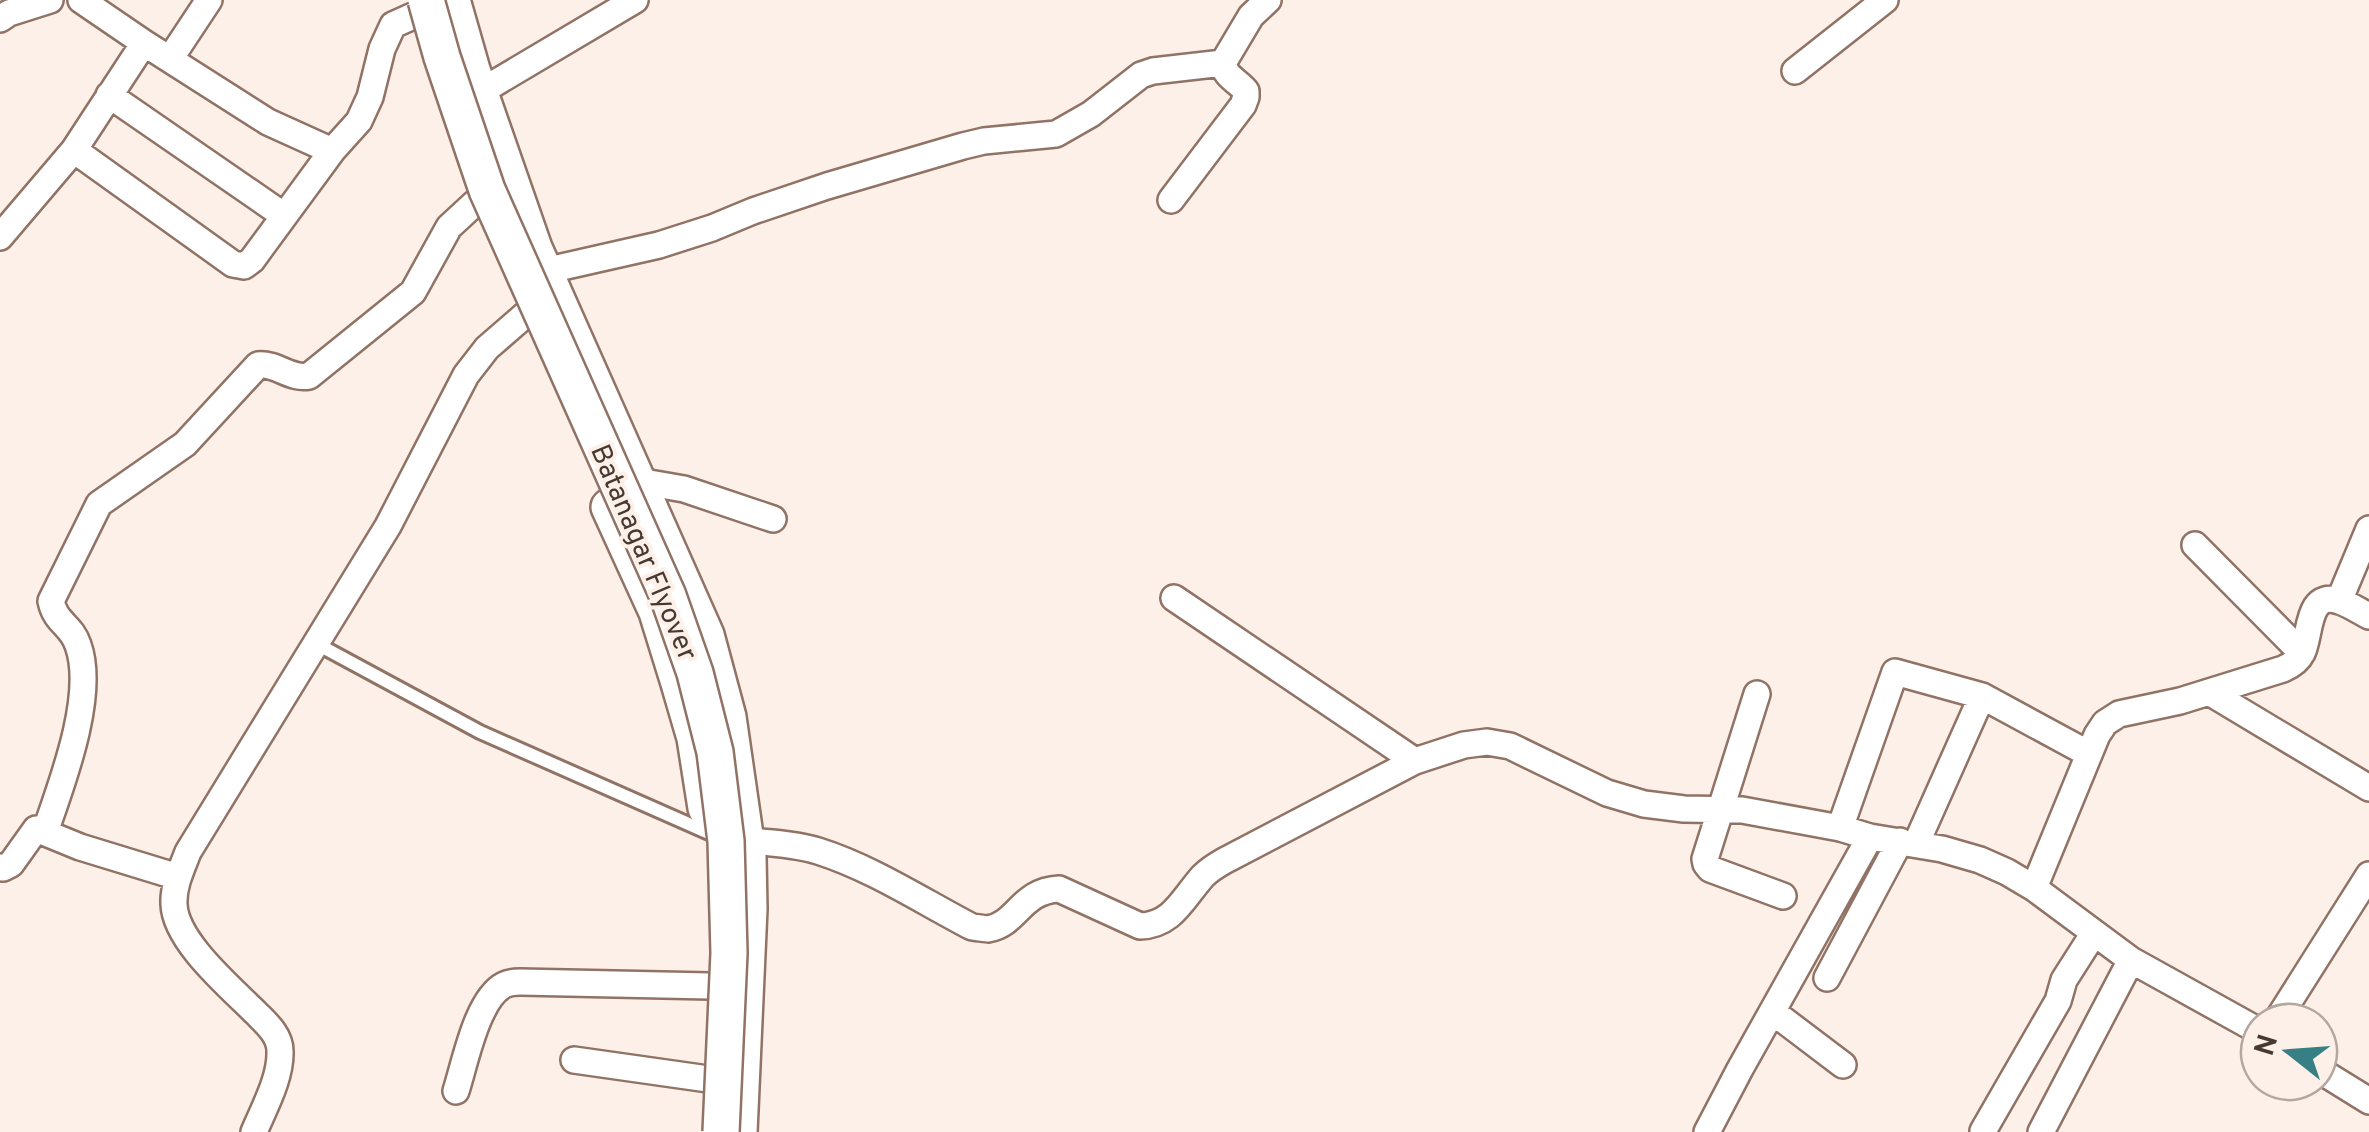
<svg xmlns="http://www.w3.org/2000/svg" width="2369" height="1132" viewBox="0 0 2369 1132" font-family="Overpass,sans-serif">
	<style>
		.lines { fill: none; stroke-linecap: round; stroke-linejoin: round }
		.lane-casing { stroke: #907365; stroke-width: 18 }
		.street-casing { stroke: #907365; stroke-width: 30 }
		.secondary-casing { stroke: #907365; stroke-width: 40 }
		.lane { stroke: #fff; stroke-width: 12 }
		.street { stroke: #fff; stroke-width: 25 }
		.secondary { stroke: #fff; stroke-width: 35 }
		.secondary-bridge-casing { stroke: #907365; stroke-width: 40; stroke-linecap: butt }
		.secondary-bridge { stroke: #fff; stroke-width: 35 }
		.labels { text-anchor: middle; stroke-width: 8; stroke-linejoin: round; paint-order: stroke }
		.street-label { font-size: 28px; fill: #463933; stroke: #fdf0e9 }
	</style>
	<rect width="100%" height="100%" fill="#fdf0e9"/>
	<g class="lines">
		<defs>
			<path id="lane" d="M317,644L480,732L709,833"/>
			<path id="street" d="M81,0L144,43
				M0,19L9,13L50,0
				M170,59L209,0
				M1795,71L1885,0
				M480,92L635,0
				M109,95L283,215
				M74,150L233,264L244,266L252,260L332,151L359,121L370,97L382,49L393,25L413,16
				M1171,200L1243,105L1246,97V91C1238,81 1225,77 1223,63L1251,16L1268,0
				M0,237L74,150L144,43L268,122L332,151
				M544,271L659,245L712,228L753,211L827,186L963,146L984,141L1056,134L1091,114L1141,75L1153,71L1223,63
				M638,481L684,489L773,519
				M2195,545L2302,653
				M1174,598L1415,761
				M2339,601L2369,529
				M2209,692L2369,788
				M1757,694L1705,859L1706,864L1710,869L1783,896
				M1840,828L1895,672L1982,696L2089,754
				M45,832C62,783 96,695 78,645C71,624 56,624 51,601L99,504L185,444L258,365C277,363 291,380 309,376L413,292L449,227L475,203
				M734,838C762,844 790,842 818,851C872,868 922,901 972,927C973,927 987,929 988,929C1018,924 1020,891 1059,889L1140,926C1173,925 1183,898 1203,876C1209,870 1217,865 1224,861L1415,761L1464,745L1487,742L1510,746L1607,793L1644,804L1684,809L1742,810L1840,828L1870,837L1942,849L1980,860L2007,872L2034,888L2131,960L2259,1031
				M1916,844L1982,696
				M0,867L3,868L11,864L36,829L80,847L178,877
				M2034,888L2097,735L2105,723L2119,714L2180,701L2283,669C2290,666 2298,661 2302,653C2311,636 2306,590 2339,601C2349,604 2359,611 2369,616
				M1827,978L1900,841
				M1773,1012L1843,1065
				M2276,1022L2369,875
				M574,1060L708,1079
				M2319,1070L2369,1101
				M456,1091C465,1063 477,999 504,985C508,983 516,982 520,982L710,986
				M1983,1131L2058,1001L2064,980L2094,933
				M254,1132C264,1108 281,1078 280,1051C280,1035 266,1023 256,1013C230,987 175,941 174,904C173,886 182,868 188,852L388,526L466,375L487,348L525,315
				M1707,1132L1740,1069L1870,837
				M2041,1132L2131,960"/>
			<path id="secondary" d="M452,0L472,70L534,248L706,635L728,717L748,856L749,909L739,1132
				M609,507L657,612L679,683L695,738L706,808"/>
		</defs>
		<use href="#lane" class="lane-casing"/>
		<use href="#street" class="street-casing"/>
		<use href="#secondary" class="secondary-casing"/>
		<use href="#lane" class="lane"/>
		<use href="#street" class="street"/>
		<use href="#secondary" class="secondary"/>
		<defs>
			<path id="secondary-bridge" d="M426,0L442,57L487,190L668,596L695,673L715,752L726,841L729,953L721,1132"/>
		</defs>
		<use href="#secondary-bridge" class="secondary-bridge-casing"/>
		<use href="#secondary-bridge" class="secondary-bridge"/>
	</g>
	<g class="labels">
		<g class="street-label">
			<text transform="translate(645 552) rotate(67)" y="10">Batanagar Flyover</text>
		</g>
	</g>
	<g transform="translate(2289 1052) rotate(287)"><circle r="48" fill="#fdf0e9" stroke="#b4a7a0" stroke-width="2.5"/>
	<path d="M0-8L18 38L0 25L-18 38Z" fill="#367f84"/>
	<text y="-15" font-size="28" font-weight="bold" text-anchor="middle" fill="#463933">N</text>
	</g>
</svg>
